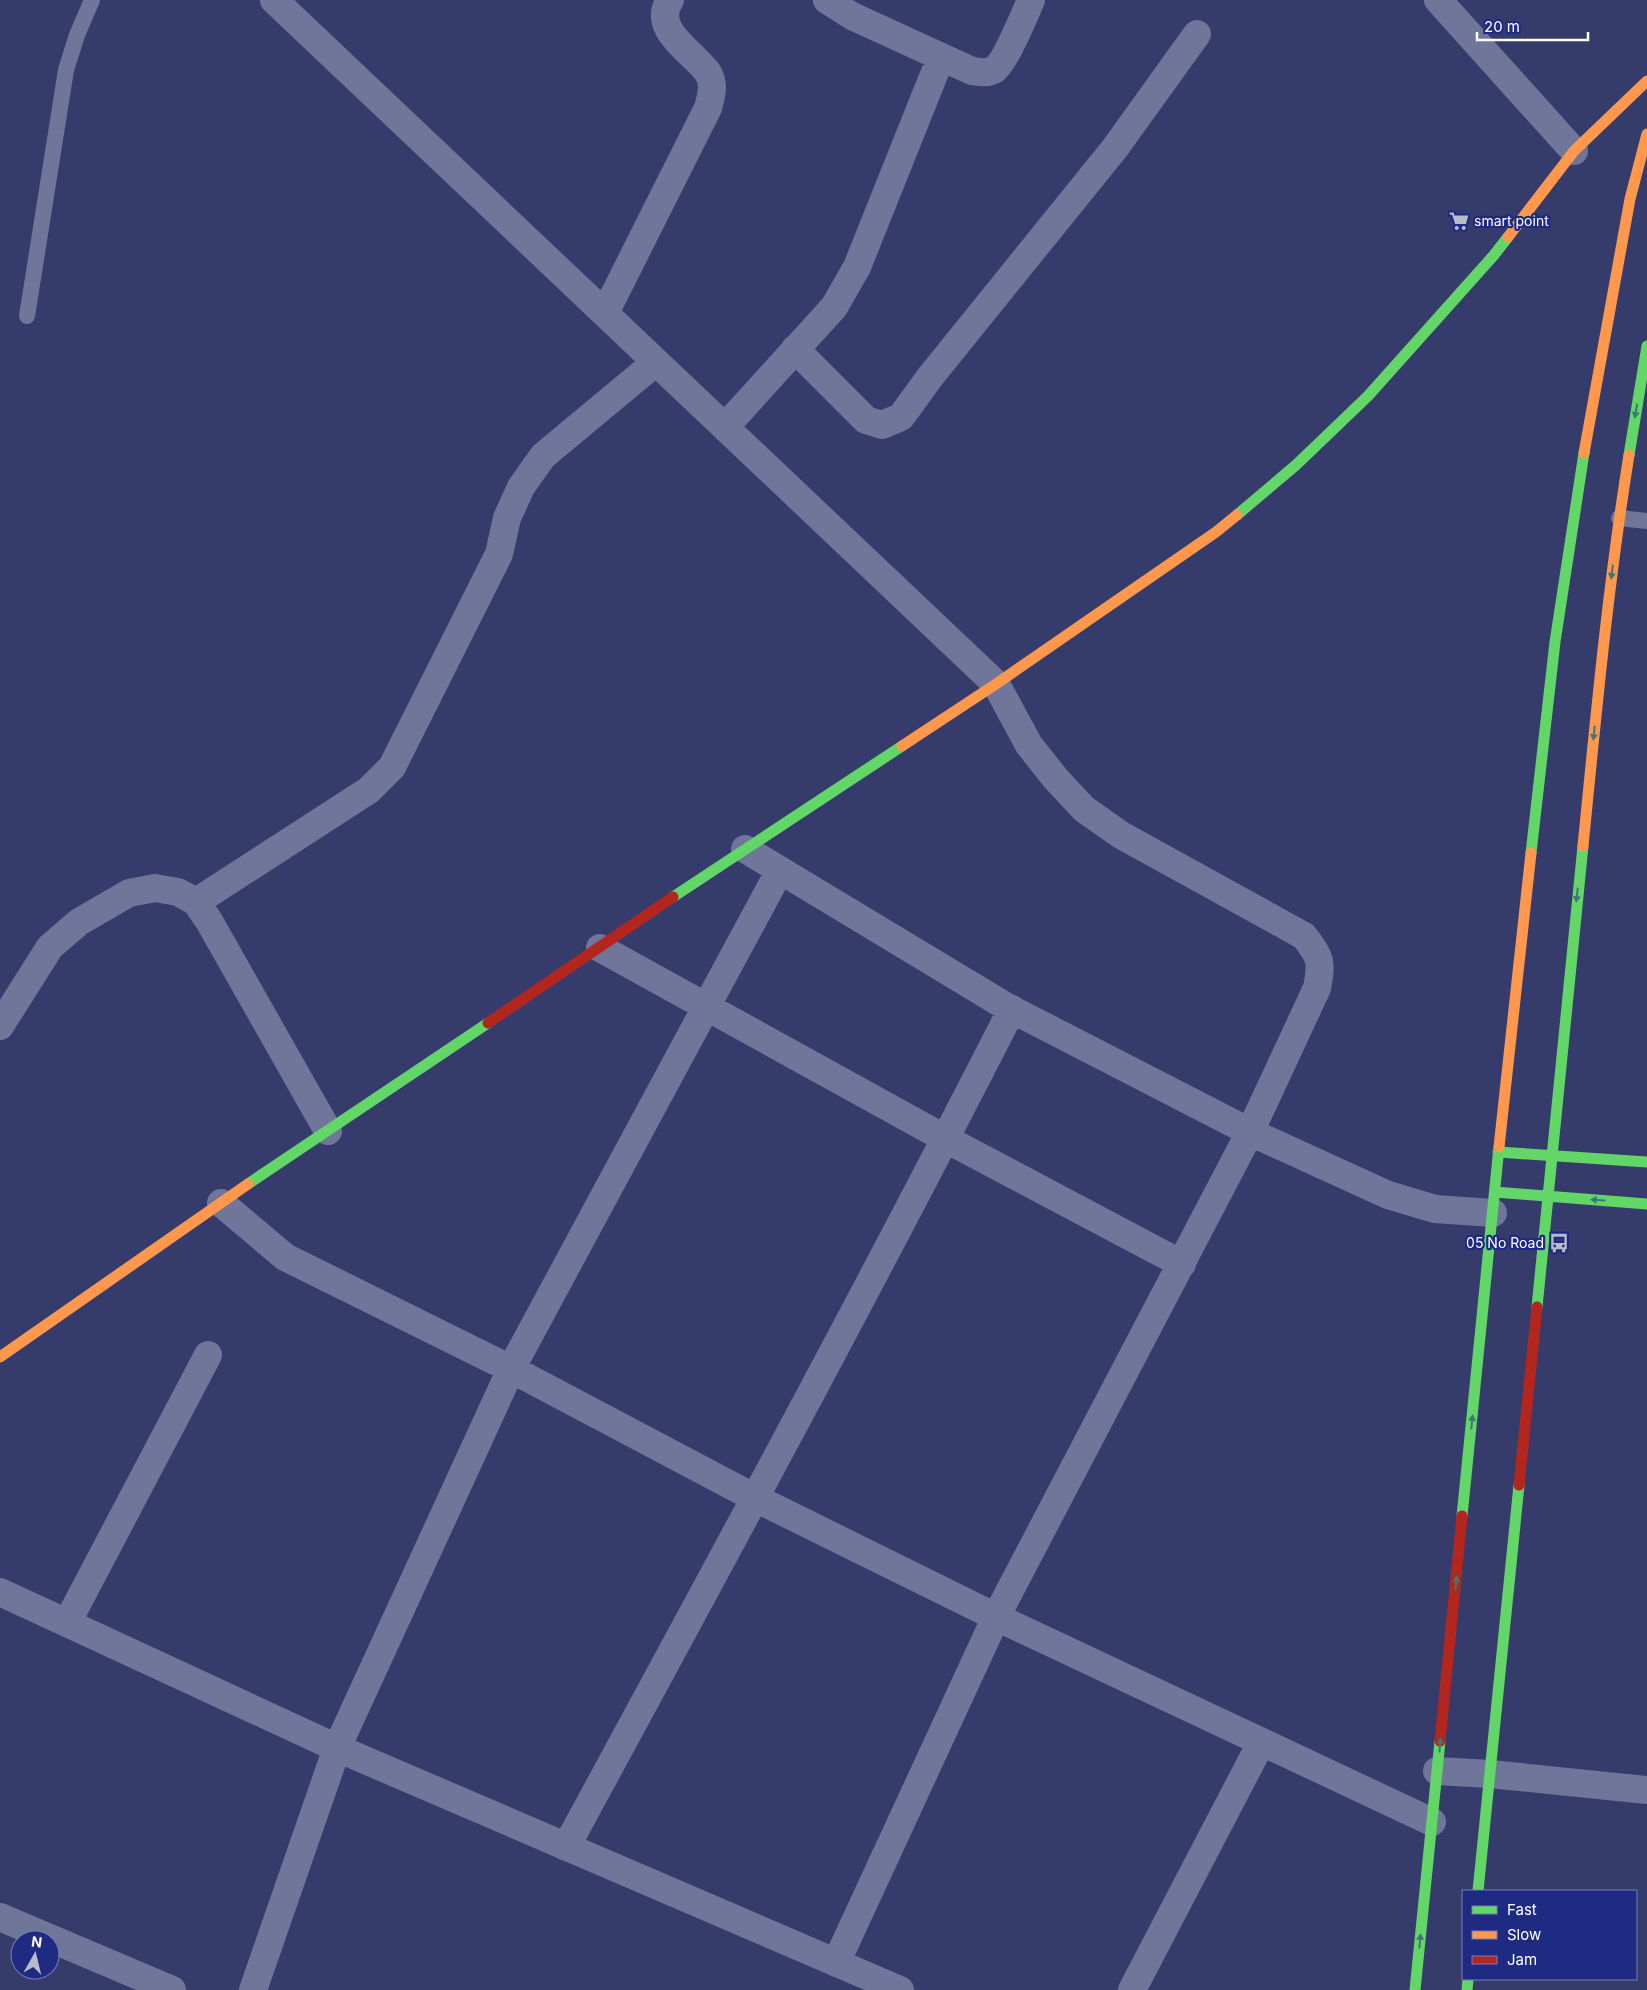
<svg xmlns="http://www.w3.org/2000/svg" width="1647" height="1990" viewBox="0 0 1647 1990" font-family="Inter,sans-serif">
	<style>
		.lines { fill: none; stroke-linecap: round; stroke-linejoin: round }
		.lane { stroke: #70769a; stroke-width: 16 }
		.street { stroke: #70769a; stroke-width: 28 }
		.fast { stroke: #63d668; stroke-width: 11 }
		.slow { stroke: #ff974d; stroke-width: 11 }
		.jam { stroke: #b3261e; stroke-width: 11 }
		.oneway { fill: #3e7776 }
		.labels { text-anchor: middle; stroke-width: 4.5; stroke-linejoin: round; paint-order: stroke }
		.poi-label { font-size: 14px; fill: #fff; stroke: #1f2a82; text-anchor: start }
	</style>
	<rect width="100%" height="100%" fill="#353c6c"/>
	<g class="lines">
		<path class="lane" d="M27,316L66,70L77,35L92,0
			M1619,518L1647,521"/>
		<path class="street" d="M274,0L996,684L1029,745L1056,779L1084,809L1121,835L1304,936C1321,957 1322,962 1317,988L1250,1132L996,1617L836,1963
			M827,0L852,16L972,71C980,72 988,74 995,69C1005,62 1025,14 1031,0
			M1438,0L1574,151
			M605,313L708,108C711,97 715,84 708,73C695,53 650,30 670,0
			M795,349L866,420L882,425L901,417L930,377L1115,148L1197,34
			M725,427L834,307L857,267L941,57
			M745,849L1007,1007L1250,1132L1388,1195L1435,1209L1493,1213
			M196,902L369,790L392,767L499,554L507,518L521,487L543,456L656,362
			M600,948L946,1139L1182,1264
			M0,1026L50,947L79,922L129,893L155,888L178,892L196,902L209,921L328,1131
			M221,1203L285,1257L511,1369L755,1498L996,1617L1432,1822
			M0,1592L337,1748L900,1990
			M67,1623L208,1355
			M1437,1771L1490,1774L1647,1790
			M566,1847C717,1569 868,1291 1012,1009
			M0,1917L172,1990
			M253,1990L337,1748L511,1369L780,870
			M1132,1990L1261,1743"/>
		<path class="fast" d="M1629,455L1647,346
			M1237,515L1296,465L1368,396L1494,255L1508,237
			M1531,853L1555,642L1584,453
			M673,897L902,746
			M1498,1152L1647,1162
			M248,1184L488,1023
			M1495,1192L1647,1204
			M1537,1307L1583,846
			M1462,1516L1499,1147
			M1478,1891L1519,1485
			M1415,1990L1440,1741
			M1467,1990L1468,1979"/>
		<path class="slow" d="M1508,237L1574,151L1647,81
			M1584,453L1630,199L1647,134
			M902,746L996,684L1216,532L1237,515
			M1583,846C1596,715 1608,585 1629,455
			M1499,1147L1531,853
			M0,1357L248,1184"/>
		<path class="jam" d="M488,1023L673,897
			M1519,1485L1537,1307
			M1440,1741L1462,1516"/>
	</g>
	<defs><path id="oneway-solid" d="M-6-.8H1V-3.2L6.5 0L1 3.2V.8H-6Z" transform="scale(1.25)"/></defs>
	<g class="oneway">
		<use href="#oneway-solid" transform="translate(1636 411) rotate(99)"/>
		<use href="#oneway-solid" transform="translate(1612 572) rotate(97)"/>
		<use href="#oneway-solid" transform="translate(1594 733) rotate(96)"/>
		<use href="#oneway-solid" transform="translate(1577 895) rotate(96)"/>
		<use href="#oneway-solid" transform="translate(1598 1200) rotate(-176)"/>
		<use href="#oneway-solid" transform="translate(1472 1422) rotate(-84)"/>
		<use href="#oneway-solid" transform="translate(1456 1583) rotate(-84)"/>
		<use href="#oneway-solid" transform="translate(1440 1745) rotate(-85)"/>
		<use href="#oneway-solid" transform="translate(1420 1941) rotate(-85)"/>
	</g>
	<defs>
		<symbol id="supermarket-bare" viewBox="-9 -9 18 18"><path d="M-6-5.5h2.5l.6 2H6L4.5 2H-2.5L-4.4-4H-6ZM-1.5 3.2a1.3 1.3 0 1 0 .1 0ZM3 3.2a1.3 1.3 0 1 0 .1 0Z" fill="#b8bbcc" stroke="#1f2a82" stroke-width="2.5" paint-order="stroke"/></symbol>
		<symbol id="bus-bare" viewBox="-9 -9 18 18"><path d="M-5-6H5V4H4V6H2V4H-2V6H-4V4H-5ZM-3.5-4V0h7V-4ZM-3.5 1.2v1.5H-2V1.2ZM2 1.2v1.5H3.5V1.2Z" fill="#b8bbcc" stroke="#1f2a82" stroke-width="2.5" paint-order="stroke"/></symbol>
	</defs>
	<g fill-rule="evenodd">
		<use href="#supermarket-bare" x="1445" y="207" width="28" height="28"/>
		<use href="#bus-bare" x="1545" y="1229" width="28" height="28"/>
	</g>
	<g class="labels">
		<g class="poi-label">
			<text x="1474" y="226">smart point</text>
			<text x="1544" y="1248" text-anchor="end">05 No Road</text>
		</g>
	</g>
	<rect x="1462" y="1890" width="175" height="90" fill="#1f2a82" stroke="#797fb4"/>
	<rect x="1472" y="1906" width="25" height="8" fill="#63d668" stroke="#797fb4"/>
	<text x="1507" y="1915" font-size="15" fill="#ffffff">Fast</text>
	<rect x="1472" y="1931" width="25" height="8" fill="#ff974d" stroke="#797fb4"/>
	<text x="1507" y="1940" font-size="15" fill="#ffffff">Slow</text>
	<rect x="1472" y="1956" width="25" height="8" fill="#b3261e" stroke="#797fb4"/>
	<text x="1507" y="1965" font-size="15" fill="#ffffff">Jam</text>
	<g transform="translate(35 1955) rotate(8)"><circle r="24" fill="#1f2a82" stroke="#797fb4"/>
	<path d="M0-4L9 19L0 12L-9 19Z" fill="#b8bbcc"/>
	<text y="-8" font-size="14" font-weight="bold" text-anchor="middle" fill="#ffffff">N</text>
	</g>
	<path d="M1477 32v8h111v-8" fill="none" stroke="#ffffff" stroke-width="2.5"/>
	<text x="1484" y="32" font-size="15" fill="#ffffff" stroke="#1f2a82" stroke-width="4" paint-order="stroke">20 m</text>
</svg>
